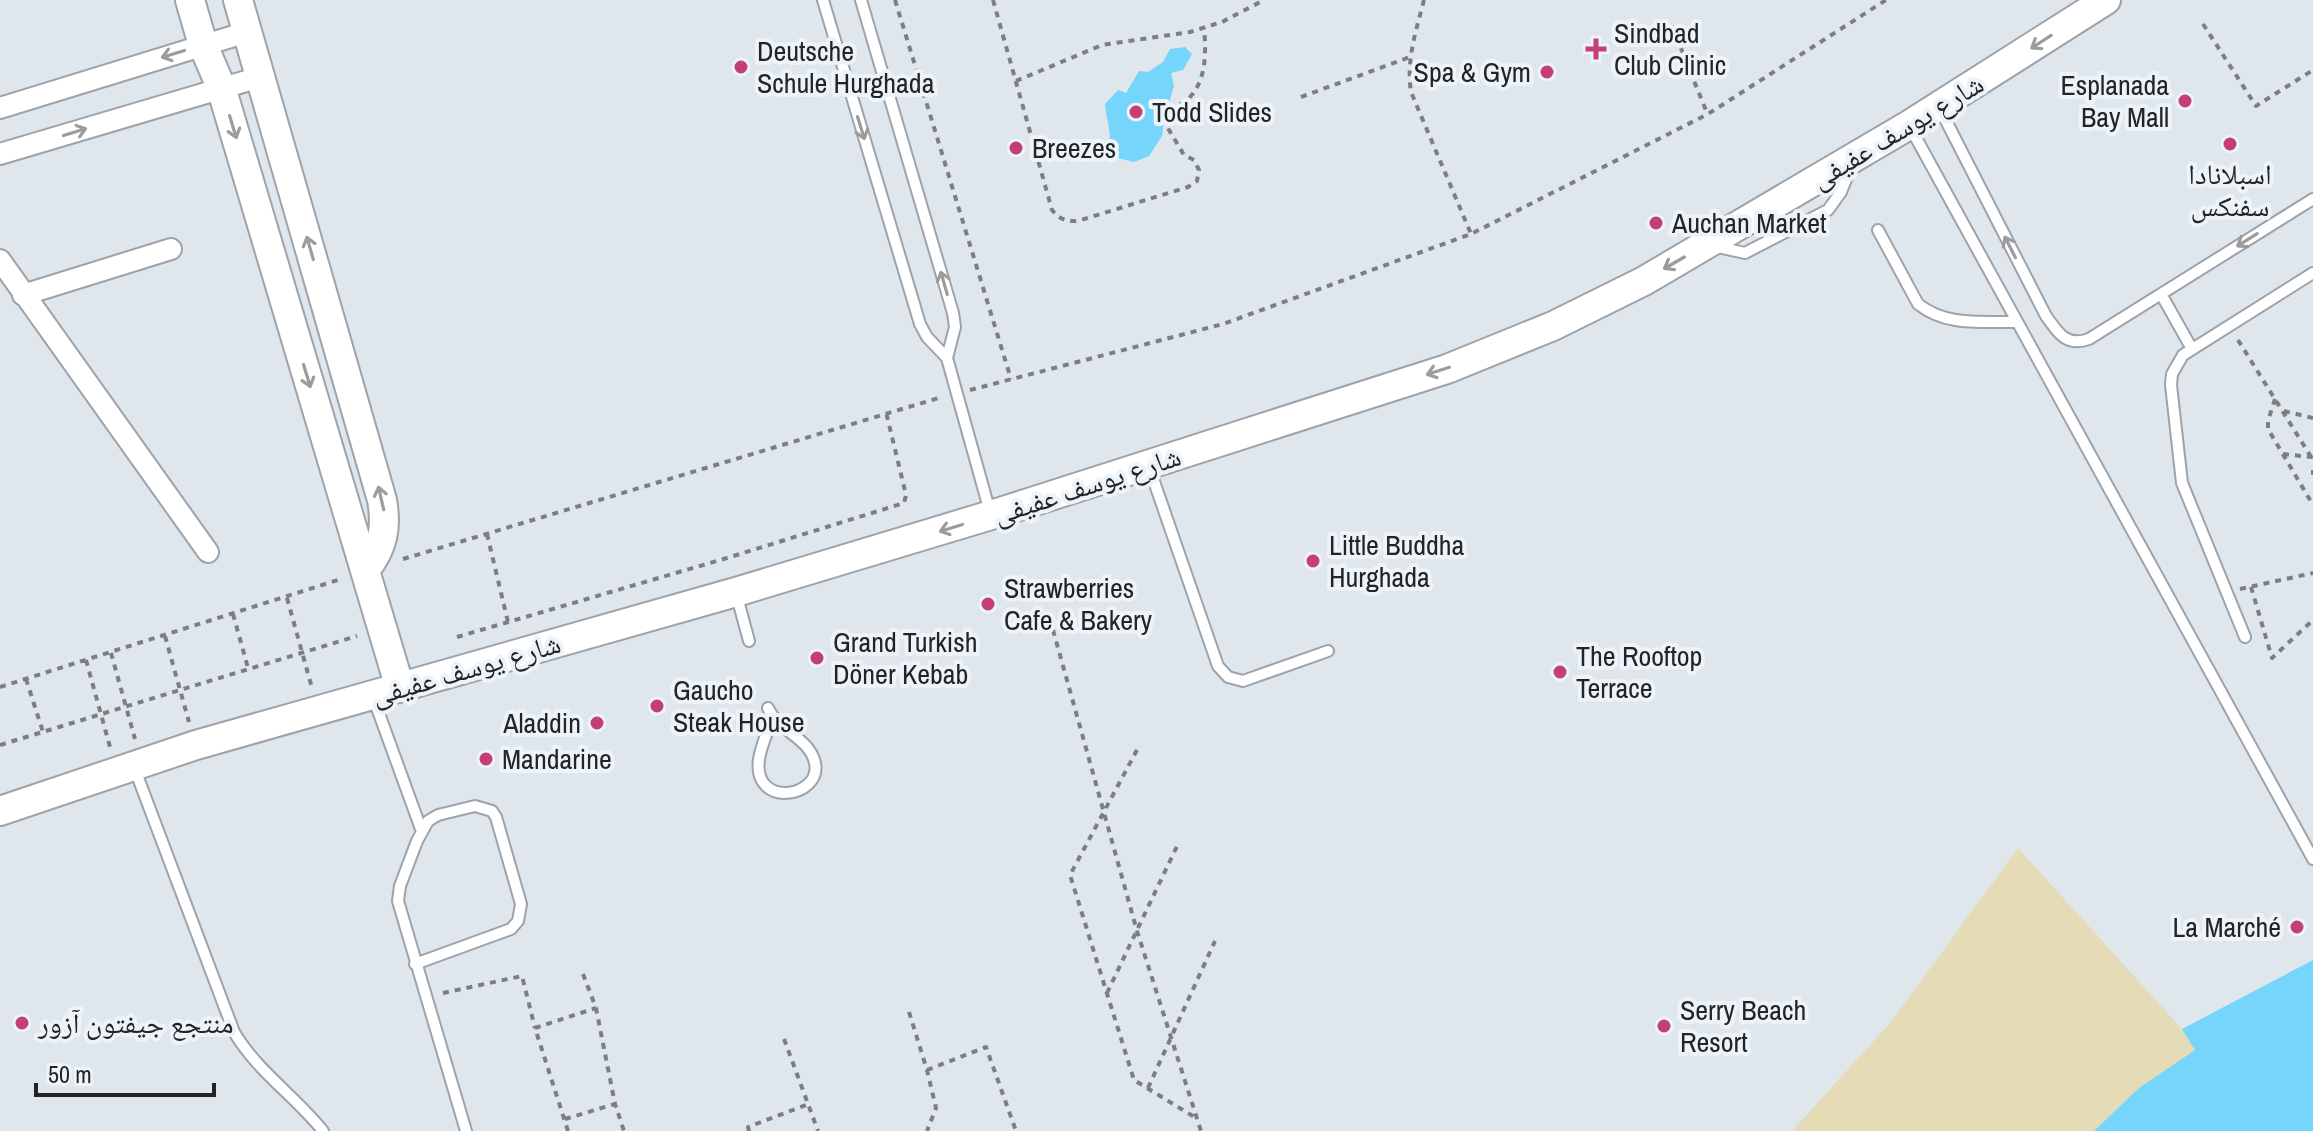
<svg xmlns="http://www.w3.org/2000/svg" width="2313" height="1131" viewBox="0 0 2313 1131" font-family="'Archivo Narrow','Noto Naskh Arabic',sans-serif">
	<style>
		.sand { fill: #e5dbb6 }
		.water { fill: #75d5fa }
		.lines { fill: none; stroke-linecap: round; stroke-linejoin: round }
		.lane-casing { stroke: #9da3a9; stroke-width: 14 }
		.street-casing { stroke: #9da3a9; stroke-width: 24 }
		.secondary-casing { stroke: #9da3a9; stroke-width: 32 }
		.path { stroke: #7b7f83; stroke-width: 4; stroke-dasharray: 6 6; stroke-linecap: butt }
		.lane { stroke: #fff; stroke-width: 10 }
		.street { stroke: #fff; stroke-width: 20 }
		.secondary { stroke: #fff; stroke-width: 28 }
		.oneway { stroke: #9c9c9d }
		.poi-dot { fill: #c53e7c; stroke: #ecf3f9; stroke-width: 3 }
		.labels { text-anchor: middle; stroke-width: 8; stroke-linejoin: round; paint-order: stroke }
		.poi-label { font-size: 28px; fill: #222426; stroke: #ecf3f9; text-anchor: start }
		.street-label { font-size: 28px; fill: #222426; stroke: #ecf3f9 }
	</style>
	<rect width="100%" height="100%" fill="#dfe6ec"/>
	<path class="sand" d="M2018,848L2182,1029L2196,1050L2139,1088L2094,1131H1792L1891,1022Z"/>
	<path class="water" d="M1185,47L1192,54L1183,70L1171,73L1174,86L1164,120L1162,136L1149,156L1134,162L1118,158L1109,147C1112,132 1106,119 1105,104L1118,90L1126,93L1139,71L1148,72L1163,62L1170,49Z
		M2313,960V1131H2094L2139,1088L2195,1050L2182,1029Z"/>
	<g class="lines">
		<defs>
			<path id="lane" d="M823,0L920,324L927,337L947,358L990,512
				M861,0L953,313L955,327L947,358
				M1940,109L2046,316C2058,333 2066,347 2089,339L2313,199
				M1910,127L2313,859
				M1878,230L1918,304C1947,327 1982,321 2017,322
				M1713,246L1745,253L1828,210L1841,192L1851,167
				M2161,294L2192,349
				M1149,467L1218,666L1228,677L1243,681L1328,651
				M736,593L749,641
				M2245,637L2182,483L2171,385L2172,374L2183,355L2313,273
				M373,697L421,829
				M768,708C778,731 810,738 815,763C822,798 752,809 759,759C761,746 768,731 772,718
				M134,767L234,1032C257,1071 295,1096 323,1131
				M415,964L511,929L518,921L521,904L496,817L492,811L475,806L438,815L428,821L417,841L400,886L398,901L466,1131"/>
			<path id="street" d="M0,108L247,32
				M0,154L260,77
				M0,260L208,552
				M23,295L171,249"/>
			<path id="secondary" d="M190,0L203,45L221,87L400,688
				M238,0L382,500C387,528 383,548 365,570
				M0,811L196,745L736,592L991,515L1447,369L1553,326L1644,281L1909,125L2106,0"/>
		</defs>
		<use href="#lane" class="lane-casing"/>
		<use href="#street" class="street-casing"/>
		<use href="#secondary" class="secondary-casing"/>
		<path class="path" d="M895,0L1011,379
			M993,0L1052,210C1060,220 1069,223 1081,220L1188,187L1197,181L1199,170L1194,160L1184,155L1166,125C1169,104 1179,109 1190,97C1207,79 1206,50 1204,28
			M1424,0C1416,31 1406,60 1411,92L1471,234
			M2203,24L2256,106L2313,70
			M1672,26L1707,113
			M1016,81L1102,45L1190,32L1222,22L1264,0
			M1301,97L1410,57
			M2238,340L2313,460
			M970,390L1223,324L1471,234L1708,114L1886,0
			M2275,399L2268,421V429L2313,505
			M2284,411L2313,418
			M2283,454L2311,457L2313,451
			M2313,470V475
			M487,534L508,622
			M403,559L942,397
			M2251,587L2272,658L2313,620
			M2240,589L2313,573
			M287,598L312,688
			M233,614L248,668
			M1053,630L1137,931L1201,1131
			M165,636L189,722
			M457,637L727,558L904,503L906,495L886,412
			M111,653L135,739
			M86,660L110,747
			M26,679L43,732
			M0,687L341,579
			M0,745L357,636
			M1137,750L1070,875L1134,1080L1196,1118
			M583,974L596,1008L615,1104L624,1131
			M443,993L522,976L535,1028
			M1107,993L1179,842
			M909,1012L927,1070L936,1108L927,1131
			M784,1039L818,1131
			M927,1070L986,1047L1016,1131
			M1148,1088L1215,941
			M565,1119L615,1104
			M568,1131L535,1028L596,1008
			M749,1131L748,1127L806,1105"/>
		<use href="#lane" class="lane"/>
		<use href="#street" class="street"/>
		<use href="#secondary" class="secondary"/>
	</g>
	<defs><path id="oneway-shaft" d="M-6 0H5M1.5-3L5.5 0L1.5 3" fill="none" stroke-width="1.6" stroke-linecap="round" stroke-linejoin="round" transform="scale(2)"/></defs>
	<g class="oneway">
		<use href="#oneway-shaft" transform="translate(2041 42) rotate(147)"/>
		<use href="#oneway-shaft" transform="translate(173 54) rotate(163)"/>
		<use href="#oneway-shaft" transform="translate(233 127) rotate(73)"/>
		<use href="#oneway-shaft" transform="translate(861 128) rotate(73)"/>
		<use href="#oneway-shaft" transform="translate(75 132) rotate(-17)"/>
		<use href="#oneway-shaft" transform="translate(2247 240) rotate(148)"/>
		<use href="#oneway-shaft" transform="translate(2010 247) rotate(-117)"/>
		<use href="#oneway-shaft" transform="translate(310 248) rotate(-106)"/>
		<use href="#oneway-shaft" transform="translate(1674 263) rotate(150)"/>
		<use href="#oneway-shaft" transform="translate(944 283) rotate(-106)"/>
		<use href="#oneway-shaft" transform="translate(1438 371) rotate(162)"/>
		<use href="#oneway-shaft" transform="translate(307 376) rotate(73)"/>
		<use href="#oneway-shaft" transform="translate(381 498) rotate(-103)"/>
		<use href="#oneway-shaft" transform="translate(951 528) rotate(163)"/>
	</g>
	<g class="poi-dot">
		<path d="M1592 37h8v8h8v8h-8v8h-8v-8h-8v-8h8z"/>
		<circle cx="741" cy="67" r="8"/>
		<circle cx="1547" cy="72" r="8"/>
		<circle cx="2185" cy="101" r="8"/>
		<circle cx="1136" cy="112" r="8"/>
		<circle cx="2230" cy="144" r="8"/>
		<circle cx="1016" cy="148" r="8"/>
		<circle cx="1656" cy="223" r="8"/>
		<circle cx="1313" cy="561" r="8"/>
		<circle cx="988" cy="604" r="8"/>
		<circle cx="817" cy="658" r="8"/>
		<circle cx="1560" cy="672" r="8"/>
		<circle cx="657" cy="706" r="8"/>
		<circle cx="597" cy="723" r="8"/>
		<circle cx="486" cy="759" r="8"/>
		<circle cx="2297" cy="927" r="8"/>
		<circle cx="22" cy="1023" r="8"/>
		<circle cx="1664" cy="1026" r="8"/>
	</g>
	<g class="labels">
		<g class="poi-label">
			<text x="1614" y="43">Sindbad<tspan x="1614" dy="32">Club Clinic</tspan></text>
			<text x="757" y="61">Deutsche<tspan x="757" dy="32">Schule Hurghada</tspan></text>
			<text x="1531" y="82" text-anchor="end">Spa &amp; Gym</text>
			<text x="2169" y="95" text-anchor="end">Esplanada<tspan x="2169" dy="32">Bay Mall</tspan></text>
			<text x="1152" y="122">Todd Slides</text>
			<text x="1032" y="158">Breezes</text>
			<text x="2230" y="184" text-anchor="middle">اسبلانادا<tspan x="2230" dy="32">سفنكس</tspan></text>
			<text x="1672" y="233">Auchan Market</text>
			<text x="1329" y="555">Little Buddha<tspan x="1329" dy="32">Hurghada</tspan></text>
			<text x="1004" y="598">Strawberries<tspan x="1004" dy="32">Cafe &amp; Bakery</tspan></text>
			<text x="833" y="652">Grand Turkish<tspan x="833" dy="32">Döner Kebab</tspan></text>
			<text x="1576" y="666">The Rooftop<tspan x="1576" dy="32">Terrace</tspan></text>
			<text x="673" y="700">Gaucho<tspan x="673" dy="32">Steak House</tspan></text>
			<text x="581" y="733" text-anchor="end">Aladdin</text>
			<text x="502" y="769">Mandarine</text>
			<text x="2281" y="937" text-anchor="end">La Marché</text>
			<text x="1680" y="1020">Serry Beach<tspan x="1680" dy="32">Resort</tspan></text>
			<text x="38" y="1033">منتجع جيفتون آزور</text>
		</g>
		<g class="street-label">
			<text transform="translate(1897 131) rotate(-31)" y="10">شارع يوسف عفيفى</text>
			<text transform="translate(1087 485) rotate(-18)" y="10">شارع يوسف عفيفى</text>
			<text transform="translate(466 669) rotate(-16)" y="10">شارع يوسف عفيفى</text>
		</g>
	</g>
	<path d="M36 1083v12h178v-12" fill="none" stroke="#222426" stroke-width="4"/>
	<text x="48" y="1083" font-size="24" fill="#222426" stroke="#ecf3f9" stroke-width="6" paint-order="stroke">50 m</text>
</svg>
